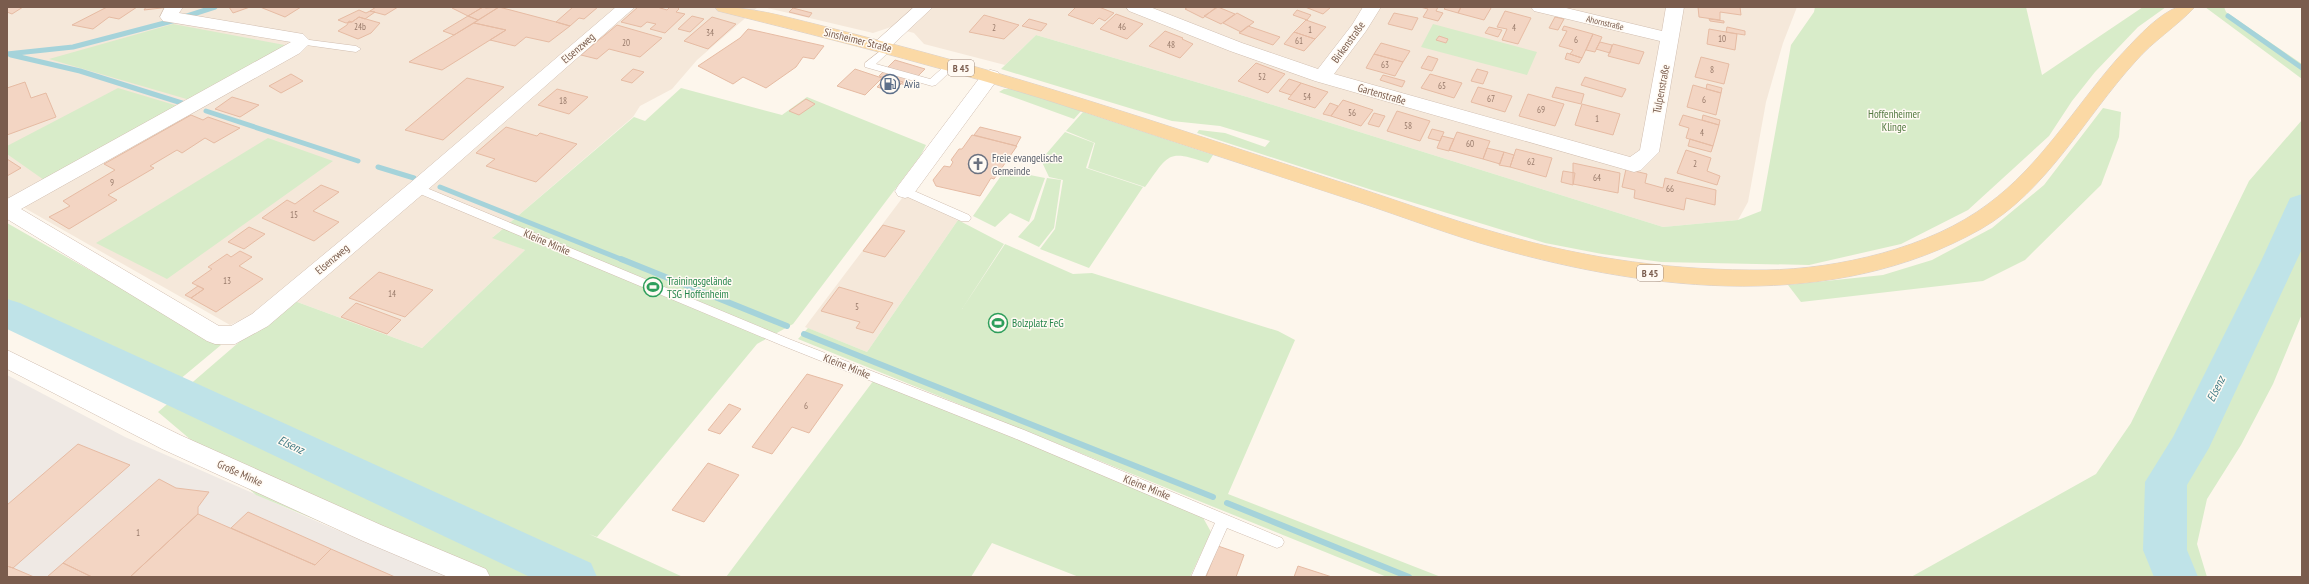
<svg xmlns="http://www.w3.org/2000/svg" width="2309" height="584" viewBox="0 0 2309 584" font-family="'PT Sans Narrow',sans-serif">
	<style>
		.residential { fill: #f5e8da }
		.industrial { fill: #efe9e4 }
		.green { fill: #d8ecc9 }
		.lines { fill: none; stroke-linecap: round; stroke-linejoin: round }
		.stream-far1 { stroke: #a5d3da; stroke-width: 5 }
		.stream { stroke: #a5d3da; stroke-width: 6 }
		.river { fill: #bfe3e8; fill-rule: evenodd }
		.building { fill: #f3d5c3; stroke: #e6bba3 }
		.service-casing { stroke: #d1beb0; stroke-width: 1 }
		.minor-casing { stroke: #d1beb0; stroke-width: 1 }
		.primary-casing { stroke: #dad1cd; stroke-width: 1 }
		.service { fill: #fff; fill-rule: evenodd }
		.minor { fill: #fff; fill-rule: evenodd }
		.primary { fill: #fbd9a5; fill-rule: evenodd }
		.labels { text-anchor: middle; stroke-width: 3; stroke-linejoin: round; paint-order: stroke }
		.far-street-label { font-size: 9px; fill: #7a5c4d; stroke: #fffaf3 }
		.number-label { font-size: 9px; fill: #987a6a }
		.shield { fill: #fffaf3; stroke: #a28b7f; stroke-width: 1 }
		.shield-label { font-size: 10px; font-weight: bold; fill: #7a5c4d }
		.street-label { font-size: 11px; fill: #7a5c4d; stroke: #fffaf3 }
		.service-label { font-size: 11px; fill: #4e5e75; stroke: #fffaf3; text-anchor: start }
		.park-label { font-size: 11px; fill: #537a41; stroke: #fffaf3 }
		.worship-label { font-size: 11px; fill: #5b616d; stroke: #fffaf3; text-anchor: start }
		.leisure-label { font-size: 11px; fill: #27864d; stroke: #fffaf3; text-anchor: start }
		.water-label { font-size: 12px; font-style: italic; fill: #437c86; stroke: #fffaf3 }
	</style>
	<rect width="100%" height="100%" fill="#fdf6ec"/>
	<path class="residential" d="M7,7H758L697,60L672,89L640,106L633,117L493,237L525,250L422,348L289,299L230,325L7,198Z
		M763,7H1797L1783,43L1766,102L1748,202L1738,220L1663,227L1254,99L1036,35L1005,65L924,44L914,33L891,27L873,33Z
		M903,197L913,198L958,220L867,352L805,327Z"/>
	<path class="industrial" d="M7,375L125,437L332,528L453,577H7Z"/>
	<path class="green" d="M1815,7H2026L2042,75L2143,7H2166L2138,27L2095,72L2072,101L2049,136L1968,210L1901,244L1809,265L1661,262L1602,254L1545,243L1372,190L1197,133L1199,130L1225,133L1265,147L1270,141L1220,126L1172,121L1001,69L1036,35L1254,99L1663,227L1738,220L1761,211L1791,45L1814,12Z
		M2205,7H2224L2226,12L2302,64V79Z
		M173,24L290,46L190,100L49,59Z
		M1433,24L1537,52L1527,75L1421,47Z
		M118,88L178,106L44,180L7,154V146Z
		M681,88L782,115L807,97L926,145L921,155L793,324L757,344L597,537L589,534L683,577H453L256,495L158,412L289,299L422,348L525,250L492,238L634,117L645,121Z
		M1004,89H1014L1082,110L1074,119L999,92Z
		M2103,108L2121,112L2119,137L2101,185L2025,260L1983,281L1801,302L1788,285L1883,275L1932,260L1992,228L2044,185Z
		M1083,112L1213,155L1208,163C1167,149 1169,154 1145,187L1088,168L1095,143L1066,131Z
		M2302,120V314L2273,384L2241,445L2207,499L2197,544L2207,577H1911L2096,474L2131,423L2249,181Z
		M1065,132L1094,143L1086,168L1143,187L1089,268L1040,249L1055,229L1063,180L1049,177L1041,160Z
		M268,138L333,161L167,279L96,243Z
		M1005,170L1045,178L1029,222L1010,213L995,227L973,216Z
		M1047,178L1061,180L1054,228L1039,247L1018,237L1034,219Z
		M958,220L1004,244L962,309L1005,244L1073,274L1092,273L1278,331L1295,340L1228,494L1441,577H1387L798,339L808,328L867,352Z
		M7,223L221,345L179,380L7,300Z
		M874,380L1201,514L1211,532L1190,577H1079L992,543L971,577H726Z"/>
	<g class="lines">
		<path class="stream-far1" d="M2228,16L2302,68
			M184,17L215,7
			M7,54L73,47L176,20
			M11,55L80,71L185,104
			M206,111L358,161
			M378,167L414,178
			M440,187L623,260"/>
		<path class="stream" d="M621,259L787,326
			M804,334L1213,497
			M1227,503L1409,577"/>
		<path class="river" d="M2302,194V249L2209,448L2187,485V550L2198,577H2154L2143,550L2145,482L2173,437L2262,259L2290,198Z
			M7,299L20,303L591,563L597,577H530L7,329Z"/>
	</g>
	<path class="building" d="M7,7H23L12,14L7,12Z
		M107,7H137L119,19L109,17L93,29L72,25Z
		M146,7H170L144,10Z
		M229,7H250L233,13Z
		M260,7H301L285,17Z
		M376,7H398L385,15L370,11Z
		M453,7H483L468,16L452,8Z
		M483,7L486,8L499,7L478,20L468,16Z
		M499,7L556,22L570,26L549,42L526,37L515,46L490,40L506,30L474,23Z
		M573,7H598L584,19L579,18L570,26L556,22Z
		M638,7H657L667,10L670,7H677L679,9L676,12L685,14L665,33L650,29L656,24L647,22L641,27L621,22Z
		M1076,7H1099L1114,13L1105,21L1099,18L1093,24L1068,15Z
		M1188,7H1214L1215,8L1203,18L1185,9Z
		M1218,7L1235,14L1221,24L1204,16Z
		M1305,7H1331L1323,14Z
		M1420,7H1438L1436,11L1443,13L1438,21L1423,17L1428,9Z
		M1446,7H1461L1458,13L1444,9Z
		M1461,7H1488L1491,8L1484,20L1458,13Z
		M1698,7H1740L1741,15L1720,12V20L1699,17Z
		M793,8L812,13L809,17L789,12Z
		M359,10L366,13L370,11L375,12L365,19L359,17L352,22L346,23L338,20Z
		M1297,10L1311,15L1307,20L1293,15Z
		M1505,11L1531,18L1518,44L1502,40L1507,29L1497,27Z
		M1237,13L1254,22L1241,32L1223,23Z
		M1394,13L1418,18L1412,30L1388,24Z
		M1116,14L1143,24L1127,39L1100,29Z
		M984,15L1019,25L1004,39L969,32Z
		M468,16L478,20L454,35L443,31Z
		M692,16L704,19L690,32L678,29Z
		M359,17L380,23L371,33L358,39L338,31L347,25L349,21L352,22Z
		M712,17L736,24L708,49L684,41Z
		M1555,17L1564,19L1558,30L1549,28Z
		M1029,19L1047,24L1041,31L1022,26Z
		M1709,19L1724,21V23L1710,21Z
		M1306,20L1326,27L1315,39L1294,32Z
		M474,23L506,30L442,70L409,62Z
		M617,25L662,38L640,57L609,49L597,59L581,55Z
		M1248,26L1280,37L1273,45L1239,33Z
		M1564,26L1593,34L1582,58L1570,54L1573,50L1559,46L1567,31L1562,30Z
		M1489,27L1502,30L1498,37L1485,33Z
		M1727,27L1745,31V35L1726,32Z
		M748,29L824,46L814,59L803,57L796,67L766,88L743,77L733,84L698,66L740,38Z
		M1709,29L1737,34L1735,50L1707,44Z
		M1165,31L1183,38L1182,39L1193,44L1180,58L1149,46Z
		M1294,32L1315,39L1304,51L1284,44Z
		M1593,34L1602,37L1595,52L1586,50Z
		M1439,36L1448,39L1446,43L1436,40Z
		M1600,42L1612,45L1610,53L1596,49Z
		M1381,43L1410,51L1403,62L1374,54Z
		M1613,44L1644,52L1639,64L1608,56Z
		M1567,53L1582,58L1579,63L1565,59Z
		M1374,54L1403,62L1395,76L1366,68Z
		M1428,56L1438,59L1432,71L1421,68Z
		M1701,57L1729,64L1724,84L1695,77Z
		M895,60L925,69L908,86L879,76Z
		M1256,63L1285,74L1268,93L1238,81Z
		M633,69L644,72L632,83L621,80Z
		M855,69L882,78L865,95L837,86Z
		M1477,69L1488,72L1483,84L1471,81Z
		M291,74L303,81L281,93L269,86Z
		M1430,74L1462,83L1454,98L1421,88Z
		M1383,75L1405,81L1402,87L1380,80Z
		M887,77L903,82L893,92L877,87Z
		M1585,77L1626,89L1622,97L1581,85Z
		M467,78L504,87L443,140L405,130Z
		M1289,79L1301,83L1291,95L1279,91Z
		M25,82L31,98L46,93L56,117L7,135V88Z
		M1301,83L1328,92L1315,108L1288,99Z
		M1707,84L1722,88L1721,93L1706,89Z
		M1693,85L1721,93L1716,115L1687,107Z
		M1478,87L1512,96L1505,112L1471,102Z
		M1556,87L1584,94L1581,104L1552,97Z
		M557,89L588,97L569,114L538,105Z
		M1528,94L1564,104L1555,126L1519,116Z
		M232,97L259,105L240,117L215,109Z
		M806,99L815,104L799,115L789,111Z
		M1343,100L1373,110L1361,126L1331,116Z
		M1330,103L1338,106L1331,116L1323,114Z
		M1582,104L1620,114L1613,135L1575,125Z
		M1397,111L1430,121L1420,141L1387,131Z
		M1374,113L1385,116L1379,127L1368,124Z
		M191,115L203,120L208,117L240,128L214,143L205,138L182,153L177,150L150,166L154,168L108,195L117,200L69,229L49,217L70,206L63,201L115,170L104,164Z
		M1683,115L1719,125L1713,146L1686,138L1689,128L1679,125Z
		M1703,115L1720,120L1719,125L1702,120Z
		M506,127L537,136L540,133L577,144L536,182L486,166L495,159L476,153Z
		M980,127L1021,137L1016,146L974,135Z
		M1432,129L1444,132L1440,141L1428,138Z
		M1457,132L1490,141L1483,159L1449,150Z
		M972,135L1017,146L994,179L991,178L980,196L936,186L933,180L944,166L950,167L953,162L951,160L959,149H962Z
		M1442,136L1454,139L1449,151L1437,148Z
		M1690,139L1713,146L1711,152L1688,146Z
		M1487,148L1504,152L1500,164L1483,159Z
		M1516,149L1552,158L1546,177L1510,167Z
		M1686,150L1711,158L1707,171L1720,176L1717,185L1677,173Z
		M1504,152L1514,155L1510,167L1499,165Z
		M7,159L21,168L7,176Z
		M1573,163L1620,173L1618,193L1573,184Z
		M1626,169L1647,174L1645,183L1663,188L1665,178L1716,190L1715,205L1686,198L1684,210L1634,198L1635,190L1622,187Z
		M1563,171L1575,173L1573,185L1561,182Z
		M321,185L339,192L313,211L339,222L314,241L262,218L287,200L295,204Z
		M883,225L905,231L885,257L863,251Z
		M249,227L265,234L244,249L228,242Z
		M240,251L252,257L239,266L263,279L216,312L191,298L204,289L192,283L212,269L208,267L227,254L231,257Z
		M379,272L433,290L405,317L349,298Z
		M198,286L204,289L191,298L185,295Z
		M839,287L893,303L873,333L856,328L860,322L821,311Z
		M356,303L401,320L387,334L341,317Z
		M807,374L843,385L809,433L792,427L772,454L752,447Z
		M729,404L741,409L720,434L708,430Z
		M78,444L130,465L13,568L7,566V505Z
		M708,463L739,475L704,522L672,510Z
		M159,479L176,488L209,492L198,507V514L130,577H92L63,563Z
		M248,512L331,549L315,565L231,528Z
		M198,514L315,565L331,549L395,577H130Z
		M1218,546L1244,555L1236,577H1206Z
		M63,563L92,577H47Z
		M7,566L13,568L34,577H7Z
		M1298,566L1332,577H1294Z"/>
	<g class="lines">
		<defs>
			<path id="service" d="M302,39L356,46L361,49L356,52L299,44L297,42Z
				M888,45L893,48L876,64L930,79L948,63H956L957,65L936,85L932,86L865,67V63Z
				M417,184L789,339L1024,430L1282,538L1284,542L1282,546L1277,548L1227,528L1205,577H1191L1215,523L1014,438L781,345L413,191L411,188L413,185Z
				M905,187L969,215L971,218L969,221H961L901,194L899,191Z"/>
			<path id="minor" d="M165,7H183L179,13L297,33L303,34L311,42L300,53L21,209L219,326H231L252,314L410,183L616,7H635L424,193L268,326L235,344H215L207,341L7,219V199L291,42L163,21L160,17Z
				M914,7H933L887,50H875L872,46L875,42Z
				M1126,7H1150L1242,43L1318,69L1352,25L1363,7H1381L1366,31L1334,74L1630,157L1640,150L1660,41L1534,11L1531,7H1562L1662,31L1666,7H1684L1659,152L1641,170L1634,172L1315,81L1230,51L1129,11Z
				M991,70L998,72L1000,76L912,196L905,198L898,196L895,191L898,186L984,72Z
				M7,350L180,435L381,525L486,569L490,577H448L363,541L162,449L7,369Z"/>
			<path id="primary" d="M715,7C753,7 782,16 819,25C863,36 908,48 952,60C1080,96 1205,138 1331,179C1388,197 1444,218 1501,234C1587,259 1677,271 1766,270C1838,269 1930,248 1988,204C2040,166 2075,107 2117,59C2133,42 2151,21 2171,10C2178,6 2186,7 2195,7C2176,27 2153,41 2135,62C2085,117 2047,191 1981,229C1834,312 1653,292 1497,248C1450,235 1404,217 1358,202C1267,172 1177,143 1087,113C966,73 842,42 718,11Z"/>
		</defs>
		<use href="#service" class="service-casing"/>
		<use href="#minor" class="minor-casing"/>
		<use href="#primary" class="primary-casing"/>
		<use href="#service" class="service"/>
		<use href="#minor" class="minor"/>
		<use href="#primary" class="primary"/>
	</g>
	<defs>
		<symbol id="fuel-ring" viewBox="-11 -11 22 22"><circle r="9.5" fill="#fffaf3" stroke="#5c6f8a" stroke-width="1.5"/><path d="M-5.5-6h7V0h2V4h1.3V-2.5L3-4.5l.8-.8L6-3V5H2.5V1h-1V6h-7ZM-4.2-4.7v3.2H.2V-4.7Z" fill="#5c6f8a"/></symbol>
		<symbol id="church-ring" viewBox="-11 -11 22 22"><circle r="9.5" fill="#fffaf3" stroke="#6b7280" stroke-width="1.5"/><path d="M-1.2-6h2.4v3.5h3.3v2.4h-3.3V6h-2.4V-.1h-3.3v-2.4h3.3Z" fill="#6b7280"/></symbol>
		<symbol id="stadium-ring" viewBox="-11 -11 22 22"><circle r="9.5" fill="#fffaf3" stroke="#2e9e5b" stroke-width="1.5"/><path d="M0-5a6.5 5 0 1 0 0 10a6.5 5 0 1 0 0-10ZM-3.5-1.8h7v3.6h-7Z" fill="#2e9e5b"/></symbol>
	</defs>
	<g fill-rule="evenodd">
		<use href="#fuel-ring" x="879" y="73" width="22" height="22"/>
		<use href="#church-ring" x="967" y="153" width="22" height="22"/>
		<use href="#stadium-ring" x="642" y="276" width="22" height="22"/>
		<use href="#stadium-ring" x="987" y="312" width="22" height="22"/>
	</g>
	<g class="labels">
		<g class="far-street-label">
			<text transform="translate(1605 23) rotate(13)" y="3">Ahornstraße</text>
		</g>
		<g class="number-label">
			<text x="360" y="30">24b</text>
			<text x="1122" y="30">46</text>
			<text x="994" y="31">2</text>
			<text x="1514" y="31">4</text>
			<text x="1310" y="33">1</text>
			<text x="710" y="36">34</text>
			<text x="1722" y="42">10</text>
			<text x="1576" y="43">6</text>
			<text x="1299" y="44">61</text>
			<text x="626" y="46">20</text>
			<text x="1171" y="48">48</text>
			<text x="1385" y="68">63</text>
			<text x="1712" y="73">8</text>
			<text x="1262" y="80">52</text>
			<text x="1442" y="89">65</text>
			<text x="1307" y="100">54</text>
			<text x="1491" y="102">67</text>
			<text x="1704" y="103">6</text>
			<text x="563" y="104">18</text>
			<text x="1541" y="113">69</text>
			<text x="1352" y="116">56</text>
			<text x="1597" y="122">1</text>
			<text x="1408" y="129">58</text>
			<text x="1702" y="136">4</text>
			<text x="1470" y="147">60</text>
			<text x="1531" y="165">62</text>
			<text x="1695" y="167">2</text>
			<text x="1597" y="181">64</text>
			<text x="112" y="186">9</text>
			<text x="1670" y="192">66</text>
			<text x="294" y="218">15</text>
			<text x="227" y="284">13</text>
			<text x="392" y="297">14</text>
			<text x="857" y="310">5</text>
			<text x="806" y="409">6</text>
			<text x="138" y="536">1</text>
		</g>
		<g class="shield">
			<rect x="948" y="60" width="26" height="16" rx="3"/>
			<rect x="1637" y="265" width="26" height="16" rx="3"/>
		</g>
		<g class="shield-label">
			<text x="961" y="72">B 45</text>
			<text x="1650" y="277">B 45</text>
		</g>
		<g class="street-label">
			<text transform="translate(858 40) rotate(14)" y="4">Sinsheimer Straße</text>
			<text transform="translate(1348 42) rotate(-54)" y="4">Birkenstraße</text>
			<text transform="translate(578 48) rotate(-41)" y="4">Elsenzweg</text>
			<text transform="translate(1661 89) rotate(-79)" y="4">Tulpenstraße</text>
			<text transform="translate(1382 94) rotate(16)" y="4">Gartenstraße</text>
			<text transform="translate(547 242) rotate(23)" y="4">Kleine Minke</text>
			<text transform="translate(332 259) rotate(-40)" y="4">Elsenzweg</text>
			<text transform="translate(847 366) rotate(22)" y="4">Kleine Minke</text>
			<text transform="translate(240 473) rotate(24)" y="4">Große Minke</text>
			<text transform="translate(1147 487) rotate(22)" y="4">Kleine Minke</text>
		</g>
		<g class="service-label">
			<text x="904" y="88">Avia</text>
		</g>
		<g class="park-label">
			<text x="1894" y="118">Hoffenheimer<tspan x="1894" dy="13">Klinge</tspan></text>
		</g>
		<g class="worship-label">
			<text x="992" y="162">Freie evangelische<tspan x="992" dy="13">Gemeinde</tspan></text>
		</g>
		<g class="leisure-label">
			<text x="667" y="285">Trainingsgelände<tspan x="667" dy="13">TSG Hoffenheim</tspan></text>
			<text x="1012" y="327">Bolzplatz FeG</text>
		</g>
		<g class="water-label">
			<text transform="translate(2216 389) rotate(-64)" y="4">Elsenz</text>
			<text transform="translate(291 445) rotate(25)" y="4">Elsenz</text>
		</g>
	</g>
	<rect width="2309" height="584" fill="none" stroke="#7a5c4d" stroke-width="16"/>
</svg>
